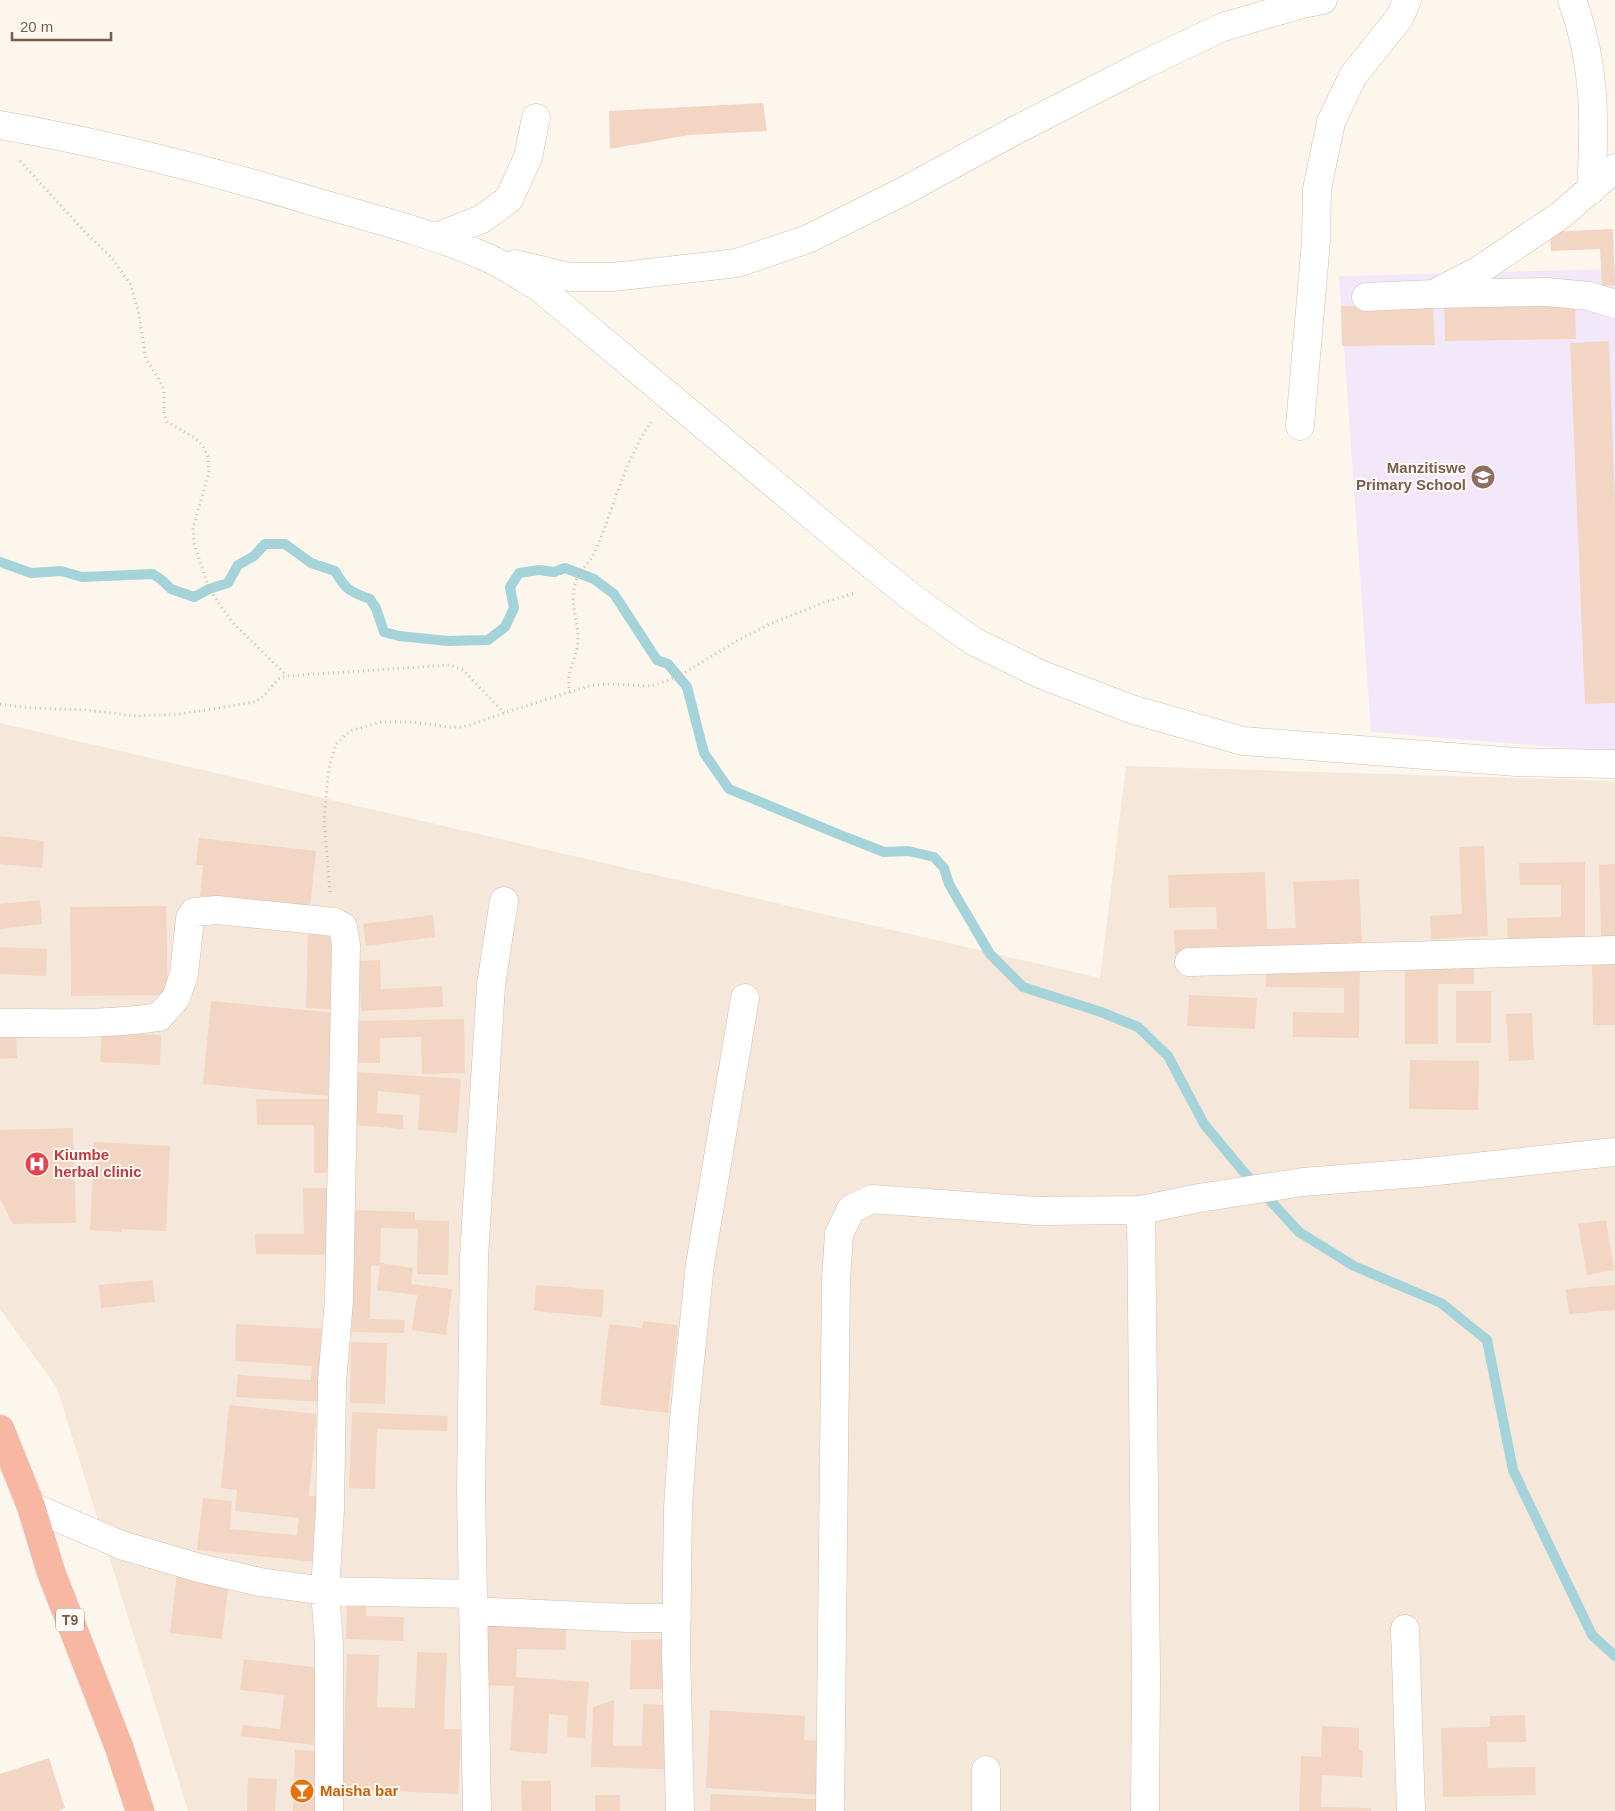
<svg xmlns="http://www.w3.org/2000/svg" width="1615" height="1811" viewBox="0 0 1615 1811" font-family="Helvetica,sans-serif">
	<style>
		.residential { fill: #f5e8da }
		.education { fill: #f3e8fa }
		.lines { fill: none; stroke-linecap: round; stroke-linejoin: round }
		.stream { stroke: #a5d3da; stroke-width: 10 }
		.building { fill: #f3d5c3 }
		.minor-casing { stroke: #d1beb0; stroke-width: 29 }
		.highway-casing { stroke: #dad1cd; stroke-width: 29 }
		.path { stroke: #d9b8a5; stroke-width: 3; stroke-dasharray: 1 4; stroke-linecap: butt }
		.minor { stroke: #fff; stroke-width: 28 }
		.highway { stroke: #f7b7a3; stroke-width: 28 }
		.labels { text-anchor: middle; stroke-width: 4; stroke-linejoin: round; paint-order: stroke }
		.shield { fill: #fffaf3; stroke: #a28b7f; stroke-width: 1 }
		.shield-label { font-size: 14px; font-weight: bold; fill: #7a5c4d }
		.education-label { font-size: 15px; font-weight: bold; fill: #785e54; stroke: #fffaf3; text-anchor: end }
		.health-label { font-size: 15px; font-weight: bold; fill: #be3a42; stroke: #fffaf3; text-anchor: start }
		.food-label { font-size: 15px; font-weight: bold; fill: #c56008; stroke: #fffaf3; text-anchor: start }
	</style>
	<rect width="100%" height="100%" fill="#fdf6ec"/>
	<path class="residential" d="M0,723L1100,978L1126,766L1615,781V1811H188L57,1388L0,1309Z"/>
	<path class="education" d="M1615,269V752L1371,732L1339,276Z"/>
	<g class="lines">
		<path class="stream" d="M0,562L31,573L61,571L82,577L153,574L163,581L171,589L194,597L209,589L228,583L238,565L254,556L265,544H285L311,563L335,571C345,589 350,592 370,599L376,608L384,632L399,636L448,641L488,640L505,627L514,608L510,587L519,573L539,570L554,572L565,568L594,579L614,594L657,660L668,664L687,687L704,753L729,789L838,834L884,852L908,851L934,857L944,868L949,884L990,954L1023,987L1101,1012L1138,1027L1168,1056L1204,1124L1243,1171L1299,1232L1354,1266L1441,1303L1487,1340L1513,1470L1592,1635L1615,1656"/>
	</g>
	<path class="building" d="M763,103L767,131L689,135L610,149L609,111Z
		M1613,229L1615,285L1602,286L1600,249L1551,251L1550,232Z
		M1575,299L1576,339L1445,341L1444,301Z
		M1433,305L1435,345L1342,346L1341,306Z
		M1609,341L1615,501V703L1585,704L1570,343Z
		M0,836L44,841L42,868L0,864Z
		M199,838L316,851L310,908L200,896L203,865H196Z
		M1484,846L1488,936L1431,939L1430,916L1462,914L1459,847Z
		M1585,862V944L1508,945L1507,918L1561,917V885H1520L1519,863Z
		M1615,864V936H1601L1599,865Z
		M1265,872L1267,929L1296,928L1293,882L1359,879L1362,948L1175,955L1174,930L1217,929L1216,907L1169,908L1168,875Z
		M40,900L42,924L0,929V904Z
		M166,906L168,995L71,996L70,907Z
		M433,915L435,937L366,946L363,924Z
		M308,931L332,932L330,1009L306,1008Z
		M0,947L47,949L46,976L0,974Z
		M380,960L381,989L442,986L443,1007L361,1011L359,961Z
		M1592,965H1615V1025H1593Z
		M1266,966L1360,968L1359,1038L1293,1037V1012L1344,1013V988L1266,987Z
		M1405,968H1474V984H1438V1044H1405Z
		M1456,991H1491V1043H1456Z
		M1189,995L1257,998L1255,1029L1187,1026Z
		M211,1001L336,1013L328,1096L203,1084Z
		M1532,1013L1534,1060L1509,1061L1506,1014Z
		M464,1019L465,1073L422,1074L421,1037L380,1038V1063H356L355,1021Z
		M102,1032L161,1035L160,1065L100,1062Z
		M0,1034H16L17,1058L0,1059Z
		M1410,1060L1479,1061L1478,1110L1409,1109Z
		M358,1072L461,1079L457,1133L418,1130L420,1095L378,1091L377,1113L403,1115V1129L354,1125Z
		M256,1099H334L335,1173H314V1125H257Z
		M73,1128L76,1223L13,1224L0,1199V1130Z
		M94,1142L170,1146L166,1231L122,1229V1232L90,1230Z
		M303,1188H327V1255L256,1254L255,1234H304Z
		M352,1210L415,1212V1220L449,1221L448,1275L417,1274L418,1229L381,1228L380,1263L413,1268L411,1284L452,1289L446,1335L412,1330L417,1295L377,1290L380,1266H371L370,1319L405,1320L404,1333L350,1332Z
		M1606,1220L1614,1270L1587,1275L1578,1224Z
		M153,1280L155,1302L101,1308L99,1285Z
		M536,1285L604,1290L602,1317L534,1311Z
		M1615,1285V1310L1569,1314L1566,1289Z
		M643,1321L678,1325L668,1413L600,1405L609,1324L642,1328Z
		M236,1324L328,1329L324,1402L236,1397L238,1375L311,1380L312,1366L235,1361Z
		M351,1342L387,1343L385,1404L350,1403Z
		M229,1405L317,1414L309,1496L323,1497L317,1562L197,1550L203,1498L232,1501L230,1529L297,1535L299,1518L235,1511L237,1490L221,1488Z
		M352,1412L448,1416L447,1431L377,1429L375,1489L349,1488Z
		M177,1574L229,1580L222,1639L170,1633Z
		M347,1600L366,1601V1616L404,1617L403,1641L346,1639Z
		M480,1621L566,1623V1650L517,1649L516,1677L589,1682L585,1738L567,1737L568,1716L549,1714L547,1754L510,1751L514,1686L479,1685Z
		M666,1639L665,1689H630L631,1640Z
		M417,1652L447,1653L444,1729H461L458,1794L342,1789L347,1654L379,1655L377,1707L415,1708Z
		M244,1659L322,1668L313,1745L241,1736L243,1725L280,1729L284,1695L240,1690Z
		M614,1700L613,1746H642L643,1704L667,1705L665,1769L591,1767L593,1707Z
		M710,1710L805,1716L804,1740L825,1741L822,1795L706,1788Z
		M1525,1715L1526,1742H1487L1488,1768L1535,1767L1536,1795L1443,1797L1441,1728L1490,1727V1716Z
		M1322,1726L1359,1728V1750H1363L1362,1777L1322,1775L1321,1807L1371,1808V1811H1299L1301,1756L1321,1757Z
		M295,1750L319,1751L317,1811H293Z
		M49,1758L65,1808L58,1811H0V1774Z
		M248,1778L277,1779L275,1811H247Z
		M521,1781H551V1811H522Z
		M711,1794L816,1799V1811H710Z
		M595,1795H620V1811H595Z"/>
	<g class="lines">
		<defs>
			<path id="minor" d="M1572,0C1596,65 1595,122 1591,190
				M0,125C105,143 209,170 312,201C371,218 432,233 488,258C506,266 523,278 540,288L841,540L914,599L973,641L1040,674L1131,709L1243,741L1516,762L1615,764
				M436,237L482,219L509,199L528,157L536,118
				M515,264L570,277H613L737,263L808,239L904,191L1016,130L1145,64L1223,27L1302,4L1323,0
				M1439,291L1478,271L1561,215L1615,168
				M1366,297L1433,294L1547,292L1589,296L1615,304
				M1300,426L1316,241L1317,189L1331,122L1353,76L1400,17L1407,0
				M1189,962L1615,950
				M0,1023C53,1023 107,1025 159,1017L176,998L184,974L190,919L194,912L217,910L334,922L343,927L346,945L339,1300L332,1382L330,1509L325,1591L329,1644V1811
				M31,1506L121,1545L199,1568L260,1582L325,1591L472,1594
				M473,1611L628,1618H677
				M1405,1629L1411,1811
				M477,1811L471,1493L474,1256L491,985L504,901
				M680,1811L676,1652L678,1508L684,1420L700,1264L745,998
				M830,1811L836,1280L839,1234L851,1209L872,1199L1037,1211L1141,1210
				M986,1811V1770
				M1145,1811L1146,1676L1141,1210L1199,1198L1303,1182L1418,1173L1615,1152"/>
			<path id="highway" d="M0,1429L31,1506L51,1572L119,1747L140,1811"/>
		</defs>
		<use href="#minor" class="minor-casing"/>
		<use href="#highway" class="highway-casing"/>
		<path class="path" d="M20,161L86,233L112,258L130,284L138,310L146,359L160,381L164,391V413L167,422L195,438L203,446L208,457L209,473L193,527L194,543L209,589L233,623L287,676
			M570,693C565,669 577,662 578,641C579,622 569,602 575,584C578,571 590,563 595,552C614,508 624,461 651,422
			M0,704L31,708L85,710L137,716L180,714L255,702L265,695L278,679L287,676L450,665L463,670L504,713
			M330,892L324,820L327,785L330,763L336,744L350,731L380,722H412L448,727H460L470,725L504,713L588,686L607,684L652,686L679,676L742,638L770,624L825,602L855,593"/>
		<use href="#minor" class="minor"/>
		<use href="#highway" class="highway"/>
	</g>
	<defs>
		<symbol id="school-disc" viewBox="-11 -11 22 22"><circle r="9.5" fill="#8d6e63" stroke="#fffaf3"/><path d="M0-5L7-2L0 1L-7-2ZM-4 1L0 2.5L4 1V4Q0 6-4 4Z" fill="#fff"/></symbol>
		<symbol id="hospital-disc" viewBox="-11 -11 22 22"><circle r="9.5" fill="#e0444e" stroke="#fffaf3"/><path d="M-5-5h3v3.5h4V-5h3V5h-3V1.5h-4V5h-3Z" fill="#fff"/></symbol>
		<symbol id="bar-disc" viewBox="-11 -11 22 22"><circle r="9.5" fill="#e8710a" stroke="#fffaf3"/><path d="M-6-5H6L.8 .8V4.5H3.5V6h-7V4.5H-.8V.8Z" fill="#fff"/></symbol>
	</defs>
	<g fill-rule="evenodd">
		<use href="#school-disc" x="1469" y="463" width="28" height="28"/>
		<use href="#hospital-disc" x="23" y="1150" width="28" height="28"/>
		<use href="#bar-disc" x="288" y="1777" width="28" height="28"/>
	</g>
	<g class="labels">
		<rect class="shield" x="56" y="1608.5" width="28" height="23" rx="4"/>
		<g class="shield-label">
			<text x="70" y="1625">T9</text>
		</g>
		<g class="education-label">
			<text x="1466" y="473">Manzitiswe<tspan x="1466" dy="17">Primary School</tspan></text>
		</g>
		<g class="health-label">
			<text x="54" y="1160">Kiumbe<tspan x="54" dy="17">herbal clinic</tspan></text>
		</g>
		<g class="food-label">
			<text x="320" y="1796">Maisha bar</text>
		</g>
	</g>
	<path d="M12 32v8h99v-8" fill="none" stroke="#7a5c4d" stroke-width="2.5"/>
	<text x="20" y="32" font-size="15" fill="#7a5c4d" stroke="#fffaf3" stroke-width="4" paint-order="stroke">20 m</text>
</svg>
